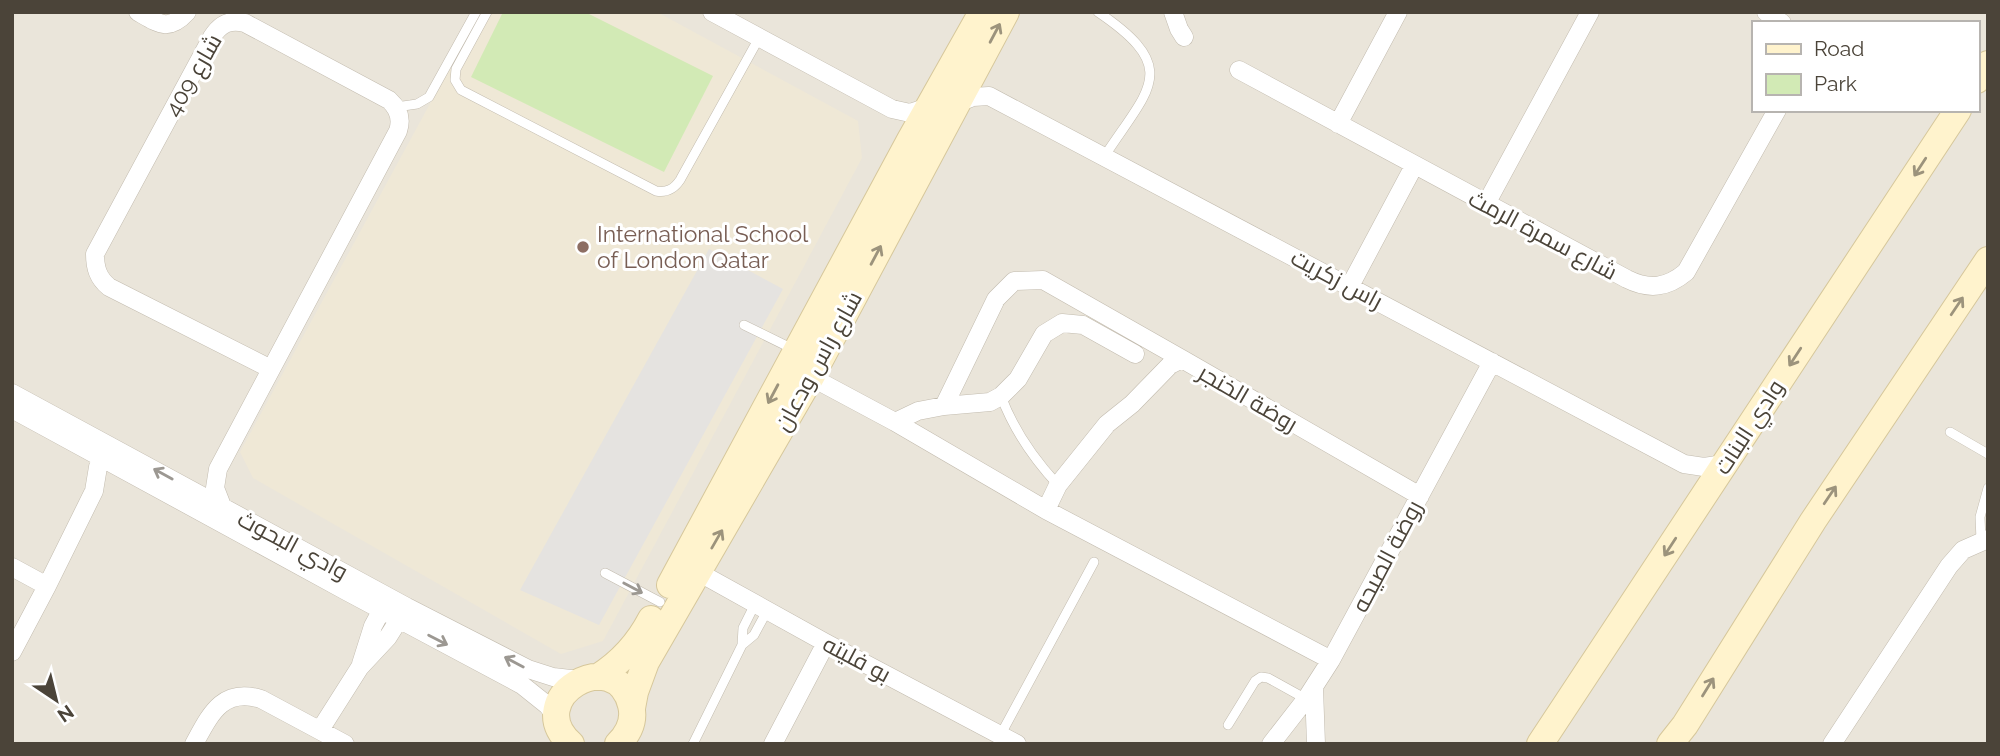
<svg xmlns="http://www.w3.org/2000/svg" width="2000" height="756" viewBox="0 0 2000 756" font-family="Raleway,Cairo,sans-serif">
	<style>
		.residential { fill: #eae5da; fill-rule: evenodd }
		.education { fill: #efe8d6 }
		.green { fill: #d2eab5 }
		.parking { fill: #e5e3e0 }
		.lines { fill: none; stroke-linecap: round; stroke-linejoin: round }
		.lane-casing { stroke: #c2bbae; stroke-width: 10 }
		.street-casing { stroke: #c2bbae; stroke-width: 19 }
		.secondary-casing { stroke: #d6c79b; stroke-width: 28 }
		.lane { stroke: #fff; stroke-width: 9 }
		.street { stroke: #fff; stroke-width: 18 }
		.secondary { stroke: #fff3cd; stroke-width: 26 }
		.oneway { stroke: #9c937c }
		.oneway2 { stroke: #9c9892 }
		.education-dot { fill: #8d6e63; stroke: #fff; stroke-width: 2.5 }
		.labels { text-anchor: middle; stroke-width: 6; stroke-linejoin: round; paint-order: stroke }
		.street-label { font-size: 23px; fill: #4b4439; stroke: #fff }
		.education-label { font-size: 23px; fill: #785e54; stroke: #fff; text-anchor: start }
	</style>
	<rect width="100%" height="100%" fill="#f6f3ec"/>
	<path class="residential" d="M12,12H1988V744H12ZM1753,23H1977V110H1753Z"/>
	<path class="education" d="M480,12H657L858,121L862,158L603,641L561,654L253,478L240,452Z"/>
	<path class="green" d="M503,12H585L713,76L664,172L471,77Z"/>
	<path class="parking" d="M709,249L783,289L599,625L520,590Z"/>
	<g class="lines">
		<defs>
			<path id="lane" d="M487,12L456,69L455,80L461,90L656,191C667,193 674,189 680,180L759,38
				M1098,12C1182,69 1149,88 1104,157
				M396,107L417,104L429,97L476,12
				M744,325L795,350
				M1001,396C1014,431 1033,458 1058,485
				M1950,432L1988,454
				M1981,540L1980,517L1988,488
				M605,573L660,602
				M742,645L743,628L755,604
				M1228,725L1255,681L1261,677L1268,678L1306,699
				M1001,734L1094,562
				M693,744L742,645L754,635L767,611"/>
			<path id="street" d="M138,12C159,24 169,32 187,12
				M712,12L892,109L910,113L928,107
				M1173,12L1179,29L1184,37
				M1766,12L1782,23
				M1239,70L1627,279C1649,290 1667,288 1686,272L1777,110
				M957,103L973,97L989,96L1684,464L1704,467L1724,464
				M1338,124L1398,12
				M1486,204L1590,12
				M1350,286L1414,166
				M811,377L895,422L918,411L944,406L990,402L1001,396L1018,379L1044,334L1062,323L1083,325L1135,354
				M12,393L407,607L528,669L553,677L579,680
				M944,406L996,299L1014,281L1043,280L1182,359
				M12,409L346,591L522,685L547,705L557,717
				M895,422L1046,510L1331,660
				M222,506L215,488L218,469L398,131C402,119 399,109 389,100L245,23C230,19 220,24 212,37L95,254C95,268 98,278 109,287L271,369
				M1046,510L1058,485L1107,424L1132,404L1170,365L1182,359L1420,496
				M12,567L47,586
				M698,572L826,643L1017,744
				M12,652L47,586L94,491L98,467L106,446
				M361,664L373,626L386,602
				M1314,688L1316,744
				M320,730L360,667L388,637L405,610
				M194,744C210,715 222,687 261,699L345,744
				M773,744L826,643
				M1271,744L1306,699L1331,660L1492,362
				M1832,744L1949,566L1963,550L1988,539"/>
			<path id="secondary" d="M1977,80L1988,64
				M670,585L910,140L982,12
				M598,677C622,662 638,644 651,619
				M632,708L635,692L646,662L811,377L1006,12
				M571,744C520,698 615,642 631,705C635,720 629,733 618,744
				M1540,744L1958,110
				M1670,744L1685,725L1813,521L1988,260"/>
		</defs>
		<use href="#lane" class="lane-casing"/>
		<use href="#street" class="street-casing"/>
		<use href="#secondary" class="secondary-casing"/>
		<use href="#lane" class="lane"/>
		<use href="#street" class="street"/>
		<use href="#secondary" class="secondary"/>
	</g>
	<defs><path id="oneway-shaft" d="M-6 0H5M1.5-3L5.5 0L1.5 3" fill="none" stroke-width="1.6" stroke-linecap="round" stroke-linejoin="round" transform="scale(1.75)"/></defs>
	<g class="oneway">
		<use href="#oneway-shaft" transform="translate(995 33) rotate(-62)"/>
		<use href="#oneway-shaft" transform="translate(1920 167) rotate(123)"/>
		<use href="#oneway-shaft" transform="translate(876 255) rotate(-62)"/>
		<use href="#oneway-shaft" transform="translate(1957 306) rotate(-56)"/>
		<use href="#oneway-shaft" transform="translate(1795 357) rotate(123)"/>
		<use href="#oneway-shaft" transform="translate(773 394) rotate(118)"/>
		<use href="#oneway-shaft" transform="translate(1830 495) rotate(-56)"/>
		<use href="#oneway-shaft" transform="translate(717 539) rotate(-60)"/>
		<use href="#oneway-shaft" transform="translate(1670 547) rotate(123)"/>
		<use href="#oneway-shaft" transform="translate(1708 687) rotate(-58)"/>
	</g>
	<g class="oneway2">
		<use href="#oneway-shaft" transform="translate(163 474) rotate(-151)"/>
		<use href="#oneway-shaft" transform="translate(633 588) rotate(28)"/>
		<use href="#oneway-shaft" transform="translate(438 640) rotate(27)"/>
		<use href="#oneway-shaft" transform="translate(514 662) rotate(-152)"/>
	</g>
	<circle class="education-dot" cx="583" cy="247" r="7"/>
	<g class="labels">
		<g class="street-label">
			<text transform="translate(193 75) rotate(-60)" y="8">شارع 409</text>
			<text transform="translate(1543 235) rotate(28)" y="8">شارع سمرة الرمث</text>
			<text transform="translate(1337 279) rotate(28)" y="8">راس زكريت</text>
			<text transform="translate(818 361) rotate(-61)" y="8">شارع راس ودعان</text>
			<text transform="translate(1248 398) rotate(30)" y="8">روضة الخنجر</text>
			<text transform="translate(1749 427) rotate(-57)" y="8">وادي البنات</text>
			<text transform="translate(293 545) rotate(28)" y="8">وادي البحوث</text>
			<text transform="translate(1387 556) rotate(-62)" y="8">روضة الصيحه</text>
			<text transform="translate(857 659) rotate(28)" y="8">بو فليته</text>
		</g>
		<g class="education-label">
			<text x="597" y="242">International School<tspan x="597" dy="26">of London Qatar</tspan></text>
		</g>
	</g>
	<rect width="2000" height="756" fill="none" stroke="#4b4439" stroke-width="28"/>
	<rect x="1752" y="21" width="228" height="91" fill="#ffffff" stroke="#b7b4b0" stroke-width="2"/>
	<rect x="1766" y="44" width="35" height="10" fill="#fff3cd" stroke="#b7b4b0" stroke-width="2"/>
	<text x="1814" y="56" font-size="21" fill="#4b4439">Road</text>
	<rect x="1766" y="74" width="35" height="21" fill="#d2eab5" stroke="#b7b4b0" stroke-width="2"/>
	<text x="1814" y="91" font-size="21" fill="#4b4439">Park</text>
	<g transform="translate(56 700) rotate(145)" stroke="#ffffff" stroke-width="5" paint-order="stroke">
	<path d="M0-5L12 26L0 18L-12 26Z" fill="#4b4439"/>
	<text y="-10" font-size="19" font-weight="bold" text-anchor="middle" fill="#4b4439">N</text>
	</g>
</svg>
